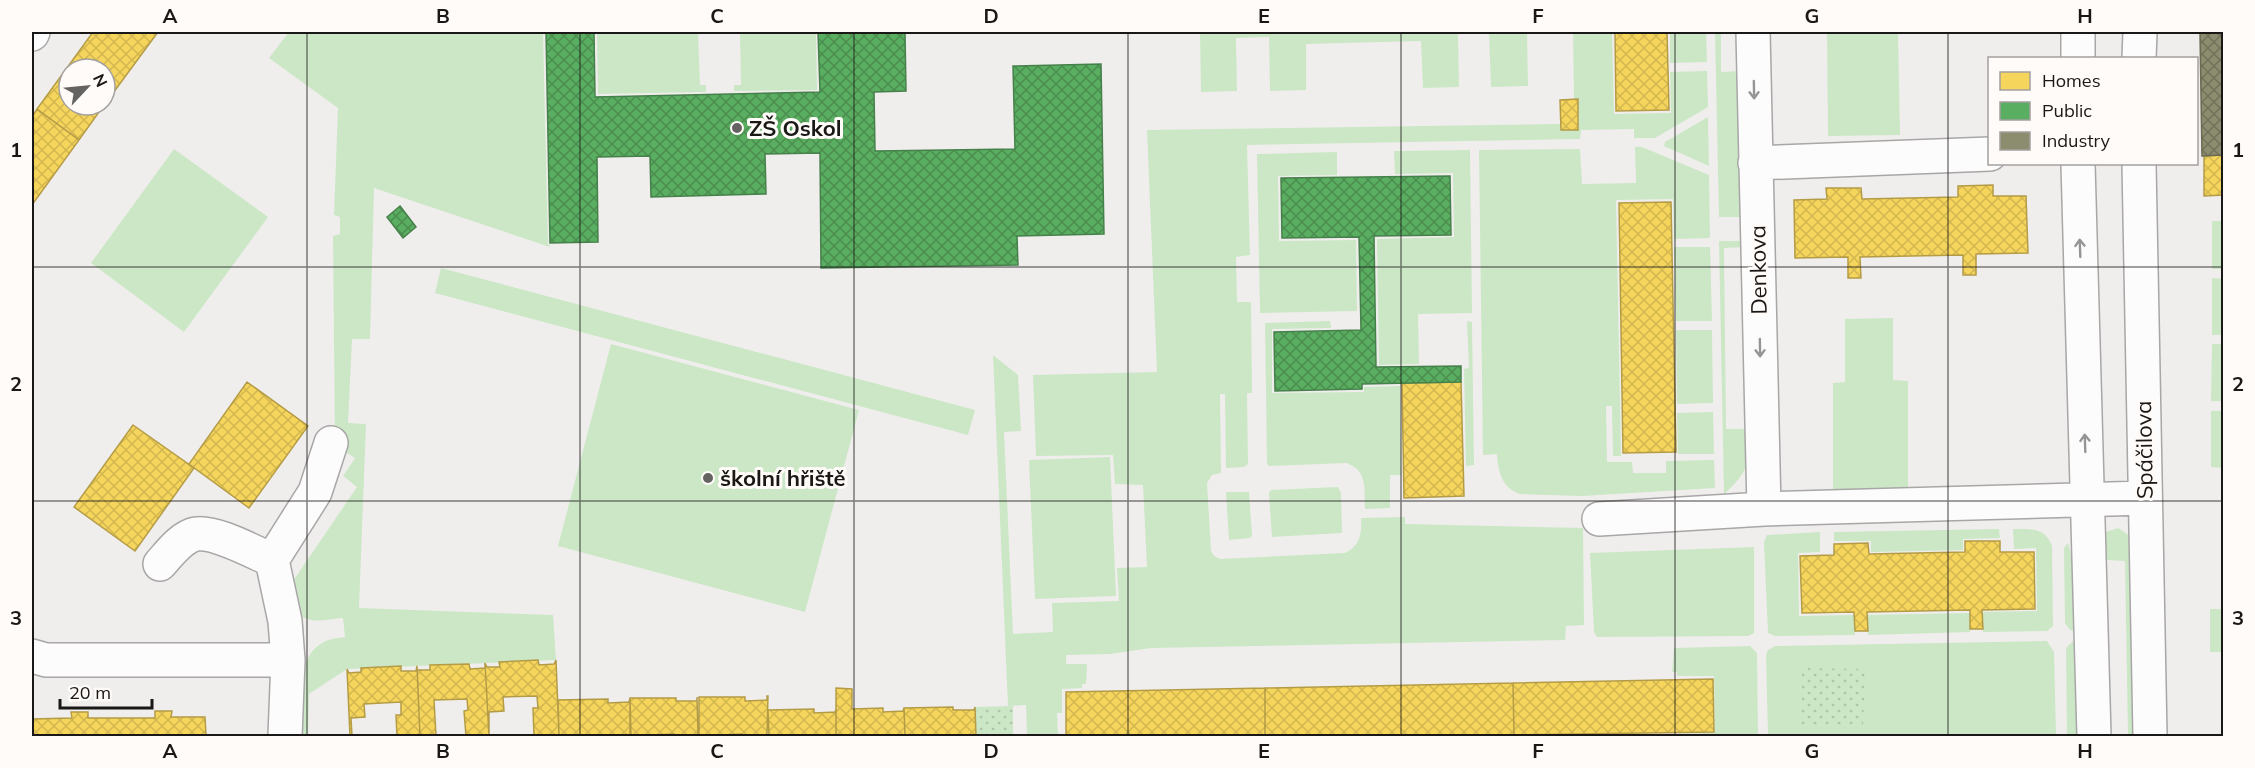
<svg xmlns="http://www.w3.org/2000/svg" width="2255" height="768" viewBox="0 0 2255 768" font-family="Mulish,sans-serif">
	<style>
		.grass { fill: #cbe7c6 }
		.park { fill: url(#park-dots) }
		.homes { fill: url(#homes-cross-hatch); stroke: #b49c47; stroke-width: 1.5 }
		.public { fill: url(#public-cross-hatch); stroke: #46814b; stroke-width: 1.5 }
		.industry { fill: url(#industry-cross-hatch); stroke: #6a6954; stroke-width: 1.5 }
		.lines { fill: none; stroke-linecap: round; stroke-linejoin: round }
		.minor-casing { stroke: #a8a6a6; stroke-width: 36 }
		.minor { stroke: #fdfcfc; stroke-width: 33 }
		.oneway { stroke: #969595 }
		.grid { fill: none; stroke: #191817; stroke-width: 1.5; stroke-opacity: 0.55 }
		.poi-dot { fill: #646362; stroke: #fffbf9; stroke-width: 2 }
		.labels { text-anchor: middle; stroke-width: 6; stroke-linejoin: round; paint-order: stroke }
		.poi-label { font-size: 22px; font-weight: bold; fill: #191817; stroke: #fffbf9; text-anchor: start }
		.street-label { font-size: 22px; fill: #191817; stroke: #fffbf9 }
		.neatline { fill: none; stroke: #191817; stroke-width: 2 }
		.grid-label { font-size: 20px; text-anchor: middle; font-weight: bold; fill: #191817 }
	</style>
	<defs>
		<pattern id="park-dots" width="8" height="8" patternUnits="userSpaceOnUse" patternTransform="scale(1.5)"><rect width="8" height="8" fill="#cbe7c6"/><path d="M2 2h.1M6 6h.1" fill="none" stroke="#aec5a9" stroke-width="1.8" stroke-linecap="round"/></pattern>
		<pattern id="homes-cross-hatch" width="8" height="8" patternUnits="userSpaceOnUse" patternTransform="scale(1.5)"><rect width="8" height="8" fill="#f6d55c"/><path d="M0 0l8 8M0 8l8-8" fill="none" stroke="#d2b64f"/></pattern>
		<pattern id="public-cross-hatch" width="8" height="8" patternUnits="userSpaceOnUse" patternTransform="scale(1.5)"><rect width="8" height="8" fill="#5aae61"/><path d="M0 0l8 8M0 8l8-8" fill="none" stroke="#4a8d4f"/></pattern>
		<pattern id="industry-cross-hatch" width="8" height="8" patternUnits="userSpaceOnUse" patternTransform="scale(1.5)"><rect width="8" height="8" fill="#8c8c6e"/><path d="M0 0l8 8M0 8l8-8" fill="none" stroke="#727159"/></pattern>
	</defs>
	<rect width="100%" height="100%" fill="#f0eeec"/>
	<path class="grass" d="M289,32H543L548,245H550V247L374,188L370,339H352L348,423L366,424L359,608L553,615L556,660L347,669L309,694L308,736H301C302,708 293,660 322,643C328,639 338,638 345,637L343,618C326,619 313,625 298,614L291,584L357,487L343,476L355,458L335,445L333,236L340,234V217L334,215L338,108L269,58Z
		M597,32H698L700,85H706V92L598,94Z
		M740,32H816L817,90L734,91V85H741Z
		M1200,32H1527L1528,86L1491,87L1489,33L1458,34L1459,87L1423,88L1421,41L1306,44V90L1270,91L1269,37L1236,38L1237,91L1201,92Z
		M1573,32H1612L1614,114L1671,113L1670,72L1707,71L1708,107L1655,138H1634V129L1581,130L1580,139H1575L1247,145L1250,255L1236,257L1237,302H1251L1252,393H1247L1248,464L1244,467L1226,468L1225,394H1220L1221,473L1212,475L1207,483L1211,551L1214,556L1220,559L1345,553C1360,546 1362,534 1361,518L1405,517V524L1583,528L1584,625L1566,626L1565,640L1151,648L1110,654L1066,655V664H1087L1086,684H1082V688L1062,689V713H1057L1058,736H1027L1026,705L1008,706L993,355L1018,375L1021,431L1004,432L1013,634L1053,632L1052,603L1119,601L1117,568L1147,567L1143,485L1115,484L1113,455L1036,456L1033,375L1157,372L1147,130L1561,124V130H1578V100L1574,99Z
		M1670,32H1706L1707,62L1670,63Z
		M1715,32H1721V72L1742,71L1745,217H1719Z
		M1820,32H1898L1900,135L1828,136L1827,33Z
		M1708,117L1709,166L1664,146L1665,142Z
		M1635,147H1642L1709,175L1710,238L1674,239L1673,199L1616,200L1621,456H1613L1612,406H1606L1607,462H1632L1633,473H1666V461L1714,460L1715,488L1582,496L1520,494C1502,488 1498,472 1497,454L1483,455L1479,150L1580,149L1582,184L1636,183Z
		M174,149L268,217L184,332L91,263Z
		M1470,150L1472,313L1418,314L1419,364L1379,365L1377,239L1454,237L1453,173L1395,174L1394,151Z
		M1337,152V175L1278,176L1279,241L1356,240L1357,311L1260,313L1257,154Z
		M2212,221H2223V269H2212Z
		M1719,241H1745V247L1724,248L1726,429H1749C1749,462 1750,471 1724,494Z
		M1674,247H1710L1712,321H1676Z
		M441,268L975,410L968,435L435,293Z
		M2212,278L2223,279V335H2212Z
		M1893,318V380L1908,381V490H1833V383L1845,382V319Z
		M1330,321L1331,328L1272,329V393L1364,392V387L1400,386L1401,475H1390V508L1365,509C1364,489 1368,470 1346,463L1269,466L1267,463L1265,323Z
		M1467,321L1472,322L1474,465L1466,466L1464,369L1469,368Z
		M1676,330H1712L1713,403L1677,404Z
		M611,344L859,410L805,612L558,546Z
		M2212,344H2223V401H2211Z
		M2211,411H2223V468L2211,467Z
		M1713,412L1714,454H1678L1677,413Z
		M1110,457L1116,596L1035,599L1029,460Z
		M1338,487L1341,493L1342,533L1272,537L1269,493L1271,490Z
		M1226,492H1249L1252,536L1250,538L1229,540Z
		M2118,528L2130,536L2137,736H2128L2125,561L2107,560L2101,556L2103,533Z
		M1999,529L2000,538L1963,539V550L1871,552V541H1834V532Z
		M2013,529C2031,529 2045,527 2052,546L2053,626L2047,631L1983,632L1982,612L2037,611L2036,548L2014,549Z
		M1820,532V552L1798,553L1799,616L1854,615L1855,635L1775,636L1768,633L1764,542L1767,535Z
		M2068,543L2074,565L2075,631L2070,630L2065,623L2064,548Z
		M1754,547V633L1748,636L1597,637L1594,632L1590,553Z
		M2210,609H2223V652H2210Z
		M1970,613V632L1868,635L1867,615Z
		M2075,639L2077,736H2067L2066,648Z
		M2047,641L2054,652L2056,736H1768L1766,655L1768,650L1775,646Z
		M1750,646L1757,653L1758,736H1678V734L1715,733L1714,676H1677V672H1672L1674,648Z"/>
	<path class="park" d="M1802,668L1865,669L1863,728L1801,727Z
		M1013,706V736H976L975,707Z"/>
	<path class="homes" d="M93,32H158L105,104V69H69V105H104L79,140L37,109Z
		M1615,32H1667L1669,110L1616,111Z
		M1578,99V130H1561L1560,100Z
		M37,109L79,140L32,205V117Z
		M2222,155L2224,195L2204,196V156Z
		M1993,185V196H2026L2028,253L1976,254V275H1963V255L1860,257L1861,278H1848V257L1795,258L1794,200L1827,199L1826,188H1861L1862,199L1958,197V186Z
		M1671,202L1676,452L1623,453L1619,203Z
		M247,382L308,426L249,508L189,464Z
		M1461,382L1464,496L1404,498L1402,383Z
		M133,425L194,468L135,551L74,507Z
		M1965,541H2000V552H2034L2035,609L1982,610L1983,629H1970V610L1867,612L1868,631H1855L1854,612L1802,613L1800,556L1834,555V544L1868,543L1869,554L1965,552Z
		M538,660L539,665L554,664L556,660L559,736H534L533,708H538L537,696L503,697L504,711L489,712V736L485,663L487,667H500L499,662Z
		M485,663L489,736H466L464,711L468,710L467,699L434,700L436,736H420L417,666V670H430V665L469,664L470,669L485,668Z
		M401,666V671H416L417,666L420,736H397L396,715H401V702L364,704L365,717L351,718L352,736H350L347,669L349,673L361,672V668Z
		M1713,679L1714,732L1514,735L1513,683Z
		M1513,683L1514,735L1265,736V688Z
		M836,688L852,689V709L883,708V712L903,711L904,708L905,736H836Z
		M1265,688V736H1066V692Z
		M767,696H768L767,736H742V734L699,736V697H745V701L767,700Z
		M697,697L698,736H674V734L631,736L630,698H676V701H697Z
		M630,698V736H559L558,700L608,699V703L629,702Z
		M953,707V710H974L975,707L976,736H905L904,708Z
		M814,709V713L835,712L836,709V736H769L768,710Z
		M155,711H172L171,717H205L206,736H32V719L72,718L71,712H88V718H155Z"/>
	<path class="public" d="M546,32H594L595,97L820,92L818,32H905L906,91L874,92L875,151L1015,149L1013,66L1101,64L1104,234L1017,236L1018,265L821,268L820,153L765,154L766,194L651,197L650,156L597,157L598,242L550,243Z
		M1450,176L1451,235L1374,236L1376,367L1461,366V382L1362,384V389L1275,391L1274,332L1361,330L1359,237L1282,238L1281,178Z
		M400,206L416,227L403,238L387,217Z"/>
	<path class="industry" d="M2200,32H2224L2222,155L2202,156Z"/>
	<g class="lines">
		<defs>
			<path id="minor" d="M1753,32L1764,509
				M32,34L33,32
				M2078,58V32
				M2139,58L2140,32
				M1755,163L1990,154
				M2078,164L2094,736
				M2139,164L2150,736
				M1599,519L1764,509L2145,498
				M160,564C169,554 181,537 196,534C216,531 253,552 272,560
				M32,656L46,660H288L285,736
				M288,660L285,621L272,560L315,492L331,443"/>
		</defs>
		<use href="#minor" class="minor-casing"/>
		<use href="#minor" class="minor"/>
	</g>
	<defs><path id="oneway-shaft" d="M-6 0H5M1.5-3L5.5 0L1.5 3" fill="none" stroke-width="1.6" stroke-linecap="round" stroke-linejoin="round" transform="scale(1.5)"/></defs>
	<g class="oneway">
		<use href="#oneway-shaft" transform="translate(1754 90) rotate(89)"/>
		<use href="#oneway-shaft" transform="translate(2080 248) rotate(-92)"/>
		<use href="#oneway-shaft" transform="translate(1760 348) rotate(89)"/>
		<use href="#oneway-shaft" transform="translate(2085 443) rotate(-92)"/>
	</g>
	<path class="grid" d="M307,32V736M580,32V736M854,32V736M1128,32V736M1401,32V736M1675,32V736M1948,32V736M32,267H2224M32,501H2224"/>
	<g class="poi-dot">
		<circle cx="737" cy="128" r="6"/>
		<circle cx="708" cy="478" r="6"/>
	</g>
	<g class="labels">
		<g class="poi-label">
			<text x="749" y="136">ZŠ Oskol</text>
			<text x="720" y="486">školní hřiště</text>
		</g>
		<g class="street-label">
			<text transform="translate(1758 270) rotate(-91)" y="8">Denkova</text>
			<text transform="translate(2144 450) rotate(-91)" y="8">Spáčilova</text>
		</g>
	</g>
	<rect width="2255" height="768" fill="none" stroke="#fffbf9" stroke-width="66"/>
	<rect x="1988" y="57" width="210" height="108" fill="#fffbf9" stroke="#a3a09f" stroke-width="1.5"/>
	<rect x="2000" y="72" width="30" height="18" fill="#f6d55c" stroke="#a3a09f" stroke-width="1.5"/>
	<text x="2042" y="87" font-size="18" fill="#191817">Homes</text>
	<rect x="2000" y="102" width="30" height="18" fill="#5aae61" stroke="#a3a09f" stroke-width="1.5"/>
	<text x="2042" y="117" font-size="18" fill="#191817">Public</text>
	<rect x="2000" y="132" width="30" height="18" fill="#8c8c6e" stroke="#a3a09f" stroke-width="1.5"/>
	<text x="2042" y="147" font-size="18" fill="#191817">Industry</text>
	<g transform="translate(87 87) rotate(64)"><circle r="28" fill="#fffbf9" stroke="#a3a09f" stroke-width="1.5"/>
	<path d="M0-4.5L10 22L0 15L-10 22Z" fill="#646362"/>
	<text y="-9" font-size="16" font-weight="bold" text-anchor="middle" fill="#191817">N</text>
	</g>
	<path d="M60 699v9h92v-9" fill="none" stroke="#191817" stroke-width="3"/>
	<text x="69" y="699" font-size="18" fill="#191817" stroke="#fffbf9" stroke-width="4.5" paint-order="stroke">20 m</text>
	<rect x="33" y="33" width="2189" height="702" class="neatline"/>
	<g class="grid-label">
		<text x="170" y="23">A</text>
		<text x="443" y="23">B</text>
		<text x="717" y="23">C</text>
		<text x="991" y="23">D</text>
		<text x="1264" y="23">E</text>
		<text x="1538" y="23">F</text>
		<text x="1812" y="23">G</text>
		<text x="2085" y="23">H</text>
		<text x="16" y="157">1</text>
		<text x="2238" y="157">1</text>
		<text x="16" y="391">2</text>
		<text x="2238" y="391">2</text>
		<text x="16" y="625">3</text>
		<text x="2238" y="625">3</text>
		<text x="170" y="758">A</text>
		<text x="443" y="758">B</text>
		<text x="717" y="758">C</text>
		<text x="991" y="758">D</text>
		<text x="1264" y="758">E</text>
		<text x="1538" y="758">F</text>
		<text x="1812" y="758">G</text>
		<text x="2085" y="758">H</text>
	</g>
</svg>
